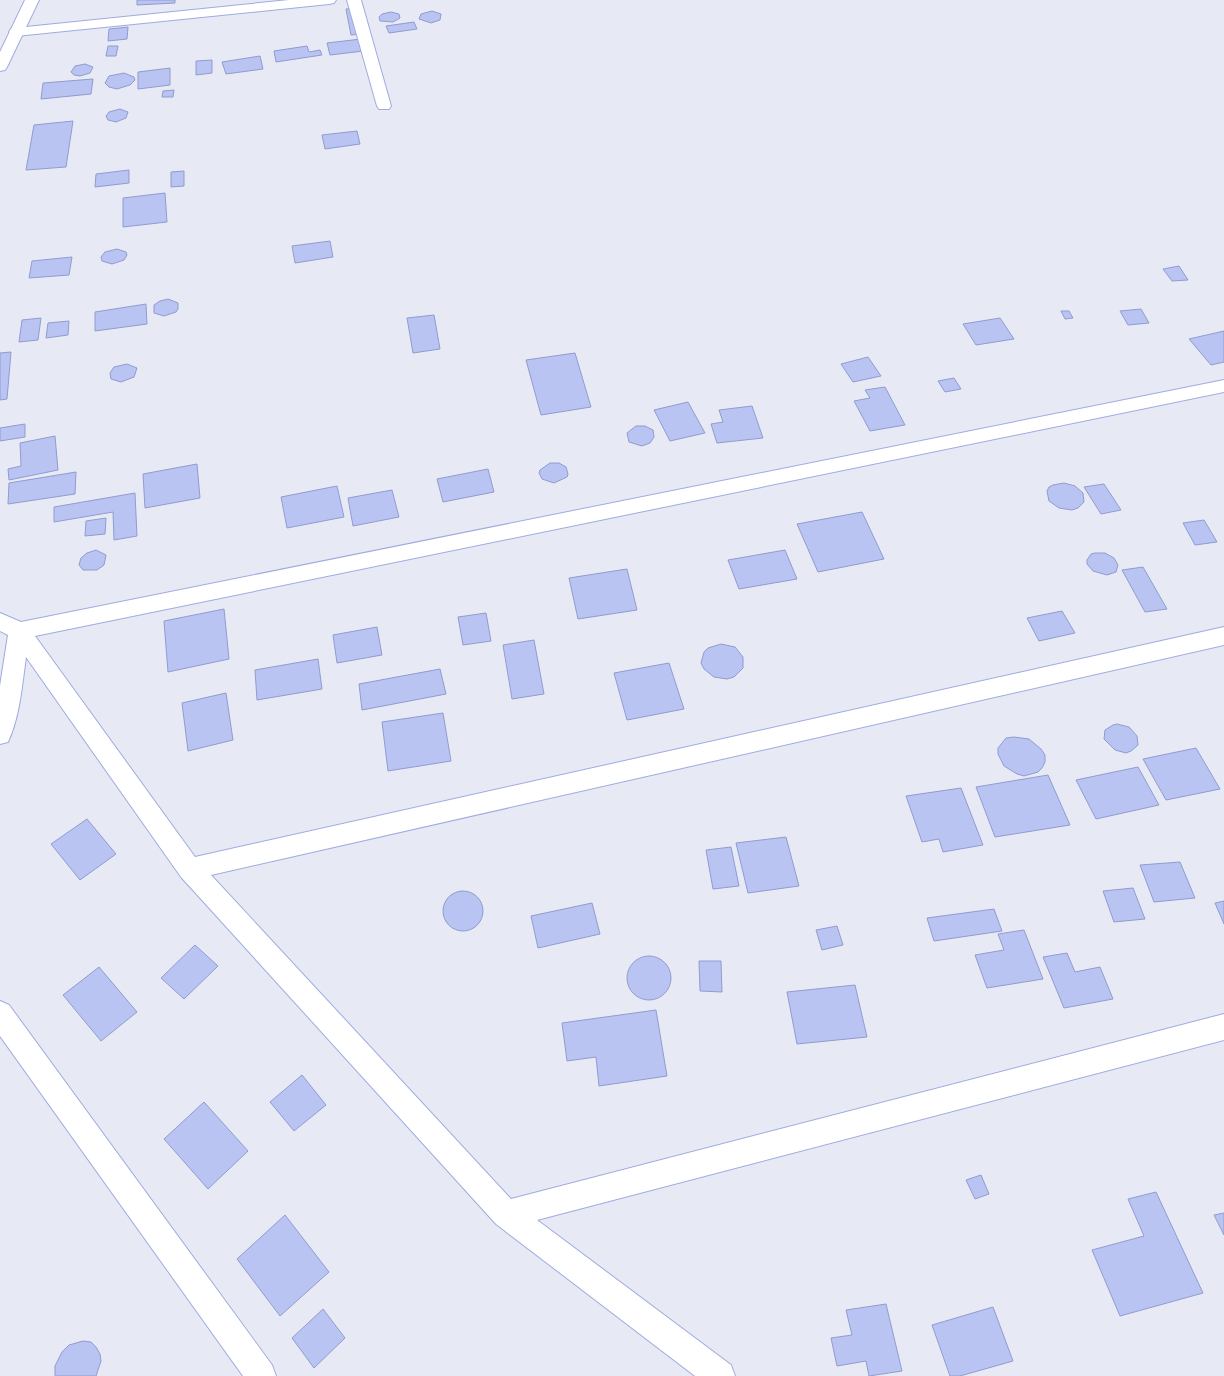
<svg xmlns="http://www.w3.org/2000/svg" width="1224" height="1376" viewBox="0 0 1224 1376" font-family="'PT Sans Narrow',sans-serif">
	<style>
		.building { fill: #b9c4f3; stroke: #909ccf }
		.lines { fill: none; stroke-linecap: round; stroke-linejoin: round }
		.street-casing { stroke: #9fabdf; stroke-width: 2 }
		.secondary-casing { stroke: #9fabdf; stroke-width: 2 }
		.street { fill: #fff; fill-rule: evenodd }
		.secondary { fill: #fff; fill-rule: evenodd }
	</style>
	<rect width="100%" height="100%" fill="#e7eaf5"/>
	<path class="building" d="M137,0H175V3L137,5Z
		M355,8L361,34L351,35L346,9Z
		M432,11L441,14L440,20L431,23L419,19L421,14Z
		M391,12L399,14L400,18L393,22L380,21L379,17L382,14Z
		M414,22L417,29L389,33L386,26Z
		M128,27L127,39L108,41L109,29Z
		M361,39L364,51L330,55L327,43Z
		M108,46H118L116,56H106Z
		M307,46L309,52L320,50L322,55L276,62L274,51Z
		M260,56L263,69L226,74L222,62Z
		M212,60V73L196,75V61Z
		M85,64L93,67L90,73L80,76L74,75L71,72L75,66Z
		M170,68V85L138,89V72Z
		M124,73L134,77L135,80L130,85L117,89L109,87L105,83L109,76Z
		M93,79L91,94L41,99L43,83Z
		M174,90L173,97H162L163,91Z
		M120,109L128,112L126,118L116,122L108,120L106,116L109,112Z
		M73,121L66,167L26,170L34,125Z
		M357,131L360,144L325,149L322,135Z
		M129,170V183L95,187L96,174Z
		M184,171V186L171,187V172Z
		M165,193L167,222L123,227V198Z
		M330,241L333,257L295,263L292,246Z
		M117,249L126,252L127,255L124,260L112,264L102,261L101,257L105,252Z
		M72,257L69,275L29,278L32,261Z
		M1179,266L1188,280L1172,281L1163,269Z
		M168,299L178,303V309L176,312L164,316L154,313V305L160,301Z
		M146,304L147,324L95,331V312Z
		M1141,309L1149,323L1128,325L1120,311Z
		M1061,311H1069L1073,318L1065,319Z
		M434,315L440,349L413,353L407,318Z
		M41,318L38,340L19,342L22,320Z
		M1000,318L1014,339L976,345L963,324Z
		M69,321L68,335L46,338L48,323Z
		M1224,331V362L1211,365L1189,339Z
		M11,352L7,399L0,400V353Z
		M575,353L591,407L541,415L526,360Z
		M868,357L881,376L853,382L841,364Z
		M127,364L137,368L134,377L121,382L111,379L110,373L114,367Z
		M954,378L961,389L945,392L938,381Z
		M885,387L905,425L870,431L854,401L870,398L865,390Z
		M688,402L705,433L670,441L654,410Z
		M752,406L763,438L717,443L711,424L723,422L719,410Z
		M25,424V437L0,441V428Z
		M636,426H645L653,430L654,437L650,443L642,446L629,442L627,433Z
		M55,436L58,470L9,480L8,469L21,466L20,443Z
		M550,463H559L566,467L568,474L567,477L554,483L542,479L539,473L540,470Z
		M197,464L200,498L145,508L143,474Z
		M488,469L494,492L443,502L437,479Z
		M76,472L75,494L8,504L9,483Z
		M1064,483L1075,486L1083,493L1084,502L1078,508L1072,510L1059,508L1049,501L1047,491L1049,487L1053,485Z
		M1104,484L1121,510L1101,514L1084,487Z
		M337,486L344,517L287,528L281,497Z
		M392,490L399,517L353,526L348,498Z
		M135,493L137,536L114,540L113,512L54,522V507Z
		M862,512L884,559L818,572L797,524Z
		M106,518L105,534L85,536L86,521Z
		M1204,520L1217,542L1195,545L1183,523Z
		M96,550L106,555L104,565L97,570H83L79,565L81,558L87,553Z
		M785,550L797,579L739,589L728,560Z
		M1095,553H1105L1114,558L1118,565L1116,572L1107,575L1093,571L1087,564V560L1091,554Z
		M1143,567L1167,609L1145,612L1122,570Z
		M627,569L637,610L578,619L569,578Z
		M224,609L229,659L168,672L164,621Z
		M1062,611L1075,633L1039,641L1027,618Z
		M486,613L491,641L463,645L458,617Z
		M377,627L382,655L337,663L333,635Z
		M534,640L544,694L512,699L503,645Z
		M721,644L735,647L743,657V668L734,677L727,679L714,677L704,669L701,663L704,652L708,648Z
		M318,659L322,689L257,700L255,670Z
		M669,663L684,709L627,720L614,673Z
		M440,669L446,694L362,710L359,684Z
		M226,693L233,740L188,751L182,703Z
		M443,713L451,761L388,771L382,722Z
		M1117,724L1129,727L1137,736L1138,745L1131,751L1126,753L1115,750L1104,739L1105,730L1113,725Z
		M1014,737L1029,739L1041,749L1045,755V762L1042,768L1038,772L1024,776L1017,774L1004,766L998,754V748L1006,738Z
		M1196,748L1220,789L1166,800L1143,759Z
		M1138,767L1159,805L1096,819L1076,780Z
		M1048,775L1070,825L995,837L976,787Z
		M961,788L983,845L943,852L939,839L922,842L906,796Z
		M87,819L116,854L80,880L51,844Z
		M786,837L799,886L748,893L736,843Z
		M731,847L739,886L713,889L706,850Z
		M1180,862L1195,898L1154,902L1140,865Z
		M1133,888L1145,919L1114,922L1103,891Z
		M443 911a20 20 0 1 1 40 0a20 20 0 1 1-40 0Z
		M1224,901V924L1215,903Z
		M592,903L600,934L538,948L531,916Z
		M994,909L1002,931L934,941L927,918Z
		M837,926L843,945L822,950L816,930Z
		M1024,930L1043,979L987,988L975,955L1004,950L998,934Z
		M195,945L218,966L184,999L161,978Z
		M1067,953L1075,972L1100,967L1113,999L1064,1008L1043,957Z
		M627 978a22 22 0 1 1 44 0a22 22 0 1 1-44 0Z
		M699,961H721L722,992L700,991Z
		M99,967L137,1012L101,1041L63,995Z
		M855,985L867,1037L797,1044L787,992Z
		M656,1010L667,1076L599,1086L596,1057L567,1061L562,1023Z
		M302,1075L326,1105L294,1131L270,1102Z
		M204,1102L248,1151L208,1189L164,1139Z
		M981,1175L989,1194L975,1199L966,1180Z
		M1156,1192L1203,1293L1120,1316L1092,1250L1144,1236L1128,1199Z
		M1224,1213V1235L1214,1215Z
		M285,1215L329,1272L280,1316L237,1259Z
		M886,1304L902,1371L869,1376L866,1361L837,1366L831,1338L852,1335L846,1310Z
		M993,1307L1013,1361L960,1376H950L932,1325Z
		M323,1309L345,1338L314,1368L292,1338Z
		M83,1341L91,1342L96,1347L100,1354L101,1361L96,1376H55V1366L62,1352L69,1345Z"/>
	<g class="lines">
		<defs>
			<path id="street" d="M289,0H336L334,3L329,4L16,36L11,35L9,32L11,29L16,28Z
				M347,0H361L391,106L389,109H379L377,106Z
				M1224,380V392L35,636L195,857L1224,627V645L211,875L511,1199L1224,1014V1040L537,1220L731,1365L735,1376H695L496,1224L181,877L26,657C22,685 20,716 8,742L0,744V686L8,635L0,631V613L21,622Z
				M0,1001L9,1005L272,1365L276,1376H243L0,1036Z"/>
			<path id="secondary" d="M25,0H39L7,67L5,70L0,71V52Z"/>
		</defs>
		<use href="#street" class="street-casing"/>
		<use href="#secondary" class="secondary-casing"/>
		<use href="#street" class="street"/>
		<use href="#secondary" class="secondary"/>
	</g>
</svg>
